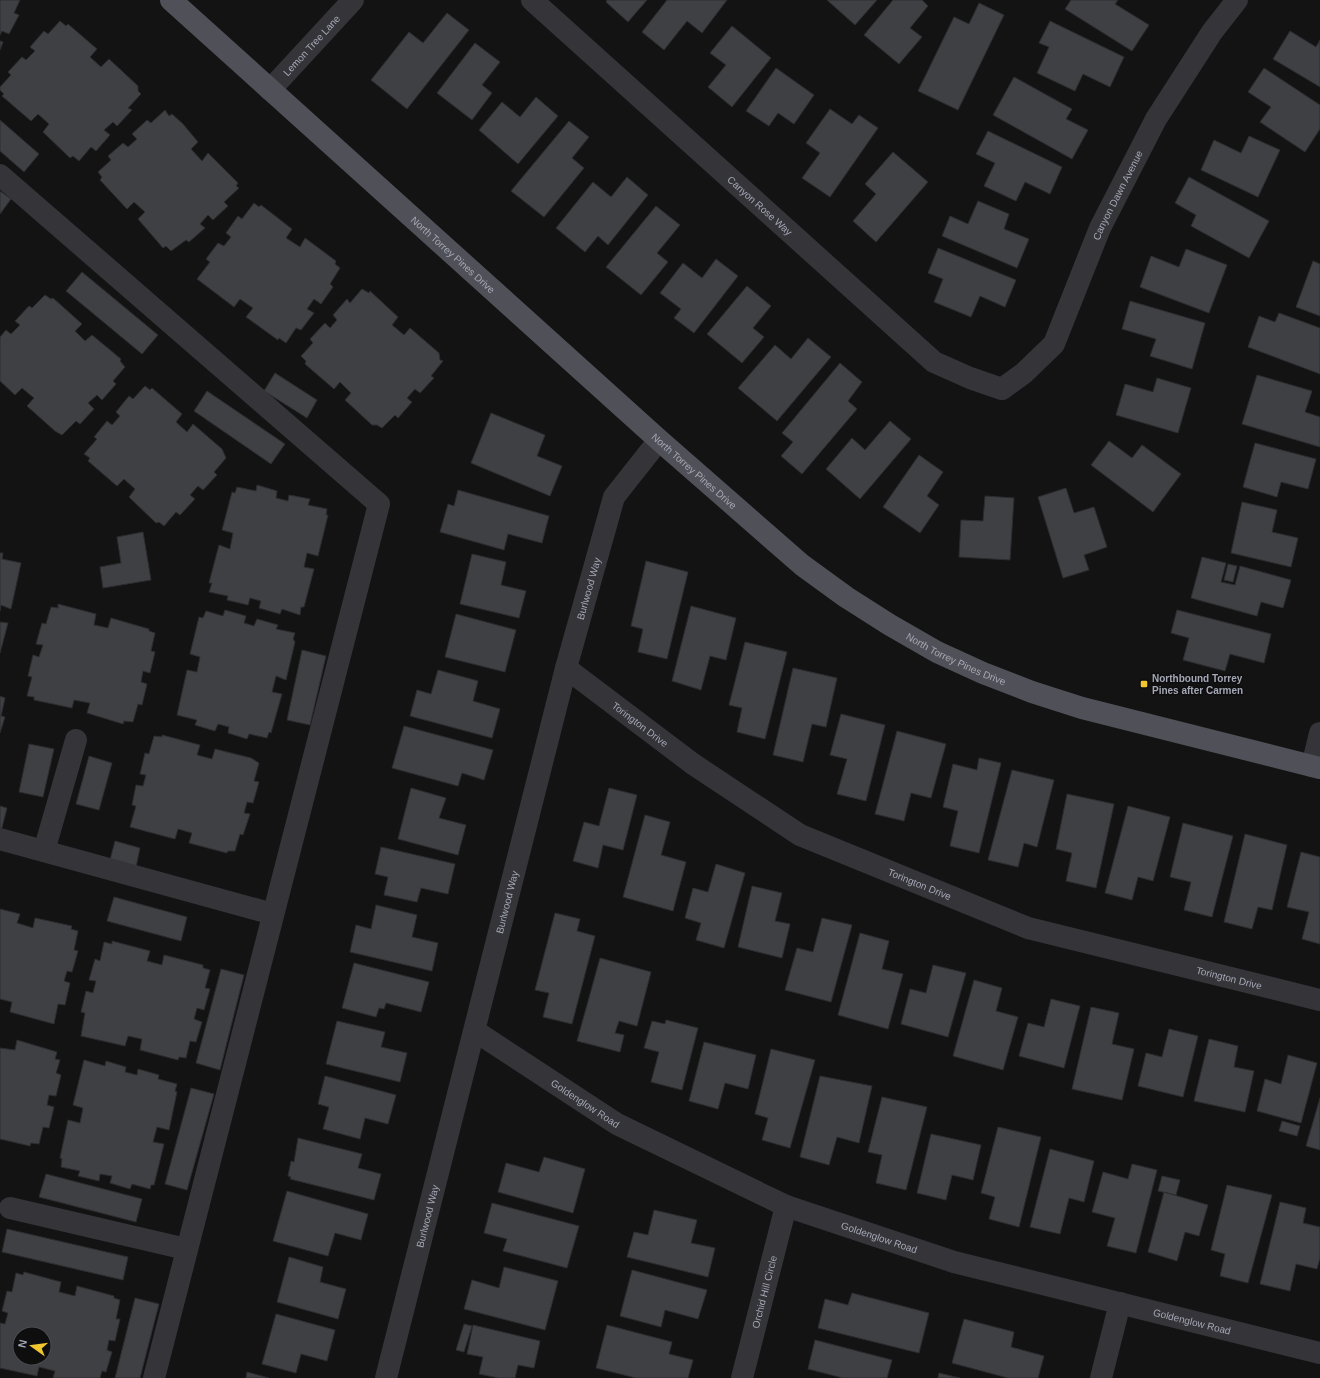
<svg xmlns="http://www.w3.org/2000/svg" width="1320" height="1378" viewBox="0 0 1320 1378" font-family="Helvetica,sans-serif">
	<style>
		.building { fill: #3f4044; stroke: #2d2d30; fill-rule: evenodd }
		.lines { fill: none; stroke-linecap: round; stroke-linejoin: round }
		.minor { stroke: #343439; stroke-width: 22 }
		.major { stroke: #505158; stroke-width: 22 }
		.poi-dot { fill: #f0c62f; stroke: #0e0e0f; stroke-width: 1.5 }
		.labels { text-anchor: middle; stroke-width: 3; stroke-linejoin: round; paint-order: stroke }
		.street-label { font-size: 10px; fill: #a4a7b5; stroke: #0e0e0f }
		.poi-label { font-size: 10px; font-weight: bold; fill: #a4a7b5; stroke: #0e0e0f; text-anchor: start }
	</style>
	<rect width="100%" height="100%" fill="#131314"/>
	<path class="building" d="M0,0H20L14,13L19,15L9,34L2,31L0,35Z
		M607,0H647L628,22L606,2Z
		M667,0H727L702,33L687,21L664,50L642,32Z
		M827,0H877L855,25Z
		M893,0H922L928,6L910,28L922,37L899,64L864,35Z
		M1071,0H1118L1115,4L1149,25L1132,51L1065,9Z
		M979,3L1004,15L958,110L918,91L954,17L969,24Z
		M447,13L469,30L407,109L371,80L409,32L423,43Z
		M60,21L66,26L68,24L97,49L90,57L101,67L109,59L138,86V91L141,94L128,108L132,110L117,126L113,122L104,130L110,135L96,151L91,147L79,161L73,156L70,158L43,132L49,124L38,114L31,121L2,96L4,94L0,90V87L11,75L8,72L22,57L26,60L35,51L30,47L44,31L48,34Z
		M1050,21L1124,57L1110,87L1083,74L1075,91L1037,73L1049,47L1039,43Z
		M732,26L771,58L732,107L708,87L726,65L710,53Z
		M1290,31L1316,47L1320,40V87L1273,59Z
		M0,41L3,42L0,50Z
		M475,43L500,62L482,85L492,93L472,120L437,93Z
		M776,68L814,95L794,124L778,113L769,126L746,111Z
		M1264,68L1320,105V129L1305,152L1260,122L1271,107L1248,92Z
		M1014,77L1072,109L1066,119L1088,130L1072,159L993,115Z
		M536,97L558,116L518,164L479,130L502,102L520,117Z
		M830,109L852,124L859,115L878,128L830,197L802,178L820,153L806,143Z
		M165,110L169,116L172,114L183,124L198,142L191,149L202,161L208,153L238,183L236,186L239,188L224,202L228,206L213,220L208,215L200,224L205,228L189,242L186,240L171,251L166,246L163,248L138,219L145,212L134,202L127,209L100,180L102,177L98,172L111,160L108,156L123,143L128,147L137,139L132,134L147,120L151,123Z
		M0,120L39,154L24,172L0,151Z
		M569,121L589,137L572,158L584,168L544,217L511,191Z
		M988,131L1062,167L1050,194L1025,182L1016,201L984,186L995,163L976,154Z
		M1249,136L1280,150L1258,197L1201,170L1214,140L1241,153Z
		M893,152L928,182L876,242L853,221L876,194L865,184Z
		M627,177L648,195L608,245L598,236L585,252L556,228L593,182L611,197Z
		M1189,177L1269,221L1249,258L1191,226L1196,215L1175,203Z
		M0,191L11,199L0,214Z
		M978,201L1009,214L1004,229L1029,239L1017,268L942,236L950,216L968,224Z
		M254,203L259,207L261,205L292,229L286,238L300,247L305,238L336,261L335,264L340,268L330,284L333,287L321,304L314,299L307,309L314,313L301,330L296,328L286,343L279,338L278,340L246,317L253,308L240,299L234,307L197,279L210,262L206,259L218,243L224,246L231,237L226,233L238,216L242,219Z
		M656,206L680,225L657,253L668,262L641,295L606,267Z
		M938,248L1016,280L1005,307L980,296L971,317L934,302L943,279L928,273Z
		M1186,249L1227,265L1209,313L1140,287L1151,256L1179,267Z
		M716,259L738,276L694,333L674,318L681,309L660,293L683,263L702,278Z
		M1313,261L1320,264V316L1296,307Z
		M82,272L158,335L142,354L66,291Z
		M747,286L771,306L753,328L764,337L742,363L707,334Z
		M362,289L369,293L370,291L398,317L392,325L404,335L410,328L439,353L440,360L443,361L431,376L434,378L420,393L415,389L407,398L412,402L398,418L395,415L382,428L377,425H372L345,400L351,393L340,382L334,389L305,364L306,361L301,356L313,343L310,339L325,323L330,328L337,320L333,315L347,299L350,303Z
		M45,295L51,299L53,298L82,324L75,331L85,341L92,335L121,359L120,361L125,367L113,381L116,384L102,400L97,395L88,403L94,409L80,424L76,421L62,435L55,431L27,406L34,398L22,388L15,395L0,381V337L6,330L11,334L20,325L15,321L29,306L32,308Z
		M1130,301L1205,323L1192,369L1150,356L1156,339L1122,329Z
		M1279,313L1320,328V374L1248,347L1259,316L1275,322Z
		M808,338L831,357L777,421L738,388L775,345L791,359Z
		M840,363L862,382L848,401L857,409L802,474L781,456L793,442L782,433Z
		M275,373L317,400L307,418L264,391Z
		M1257,375L1312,391L1305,412L1320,417V447L1242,424Z
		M1157,378L1191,388L1178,433L1116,415L1125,384L1153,392Z
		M145,386L150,390L152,388L182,414L176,422L187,432L193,424L222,449L226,458L214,472L217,475L203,490L198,486L190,495L195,499L180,515L176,512L164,526L159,522L156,523L129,497L135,489L124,479L117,486L88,461L90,458L84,454L97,439L94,437L107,421L112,425L120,416L116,412L129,396L133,399Z
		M207,391L285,444L271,464L194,411Z
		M491,413L545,435L537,456L562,466L550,496L471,463Z
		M890,421L911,439L860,499L826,469L852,438L865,450Z
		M1109,441L1132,458L1142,445L1181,474L1153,512L1091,465Z
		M1255,443L1316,459L1308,489L1281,482L1277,497L1243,487Z
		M919,455L943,472L927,496L939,505L920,533L883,507Z
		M257,485L277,491L276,498L288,501L289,495L310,499L308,505L327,509L326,515H328L318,556L307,553L304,567L314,569L304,607H301L300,615L282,609L280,614L259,608L261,601L250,598L248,605L227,600L228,596L209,592L212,583H209L219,545L230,549L233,533L222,530L232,492L235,493L237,487L256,491Z
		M1066,488L1074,513L1094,507L1107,547L1084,555L1089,570L1063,578L1038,497Z
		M458,490L549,516L542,543L508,534L504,550L440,532L448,504L454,506Z
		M985,496L1014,498L1010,560L959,557L961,520L983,521Z
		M1242,502L1277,510L1272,532L1298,538L1291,567L1231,553Z
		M143,532L151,580L103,588L100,567L121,563L117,537Z
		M0,553H3L2,559L21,563L11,609L1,605L0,611Z
		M472,554L506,562L501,585L526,591L519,618L460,604Z
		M1202,557L1226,563L1221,582L1235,585L1240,566L1291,580L1283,608L1261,602L1257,616L1191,598Z
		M646,561L688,572L667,659L638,652L643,629L631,626Z
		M1228,564L1237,566L1233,582L1224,580Z
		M58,604L96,614L94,625L108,628L111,618L149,629V631L155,633L151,651L155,652L150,673L143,671L141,682L147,684L142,705L138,704L133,722L124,721L123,724L87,713L90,703L74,700L72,708L34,700V697L27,696L32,677L28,676L33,655L39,657L43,645L36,644L42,623L46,624L51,607L58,608Z
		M691,606L736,618L726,660L710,656L701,690L672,681Z
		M225,610L246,616L244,623L254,626L257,619L278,625L276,629L295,633L293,639L295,642L286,680L276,676L272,692L282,694L271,733L269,732L267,738L249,734L247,739L228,733L229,727L218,724L215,731L195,725L197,720L177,715L187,670L197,672L200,657L190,654L199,617L203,618L206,611L223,616Z
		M1177,610L1271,634L1264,663L1230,654L1225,671L1183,660L1189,638L1171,633Z
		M456,614L516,630L505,672L445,657Z
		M0,622L8,623L0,653Z
		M745,642L787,652L765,739L737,732L742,708L729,705Z
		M302,650L326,656L310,725L287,720Z
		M793,668L837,678L826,727L812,724L803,762L773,755Z
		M438,670L478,681L473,701L500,709L492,738L410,716L417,690L431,694Z
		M0,696L5,698L1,716L5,717L0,733Z
		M841,714L885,725L866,801L837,794L847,759L830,755Z
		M404,726L493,750L484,780L462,773L458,786L392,768Z
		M897,731L946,744L931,798L911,793L904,821L875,814Z
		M162,735L200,745L197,755L212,759L215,749L251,758L259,763L254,781L259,782L253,803L247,802L244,813L250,814L243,835L240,834L235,851H228L227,853L189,843L192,833L178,829L175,839L130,827L136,806L132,805L136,785L143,786L146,775L140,774L145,753L149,754L154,736L162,737Z
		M29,744L54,749L43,797L19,792Z
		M89,756L112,763L99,810L76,804Z
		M979,758L1001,763L979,853L950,846L958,811L943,807L953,764L977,770Z
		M1012,770L1054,780L1037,847L1024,843L1018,867L988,860Z
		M411,788L446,798L439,818L466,825L458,855L398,839Z
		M609,788L637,795L623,850L603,845L598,868L573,861L584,822L599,826Z
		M1067,794L1114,804L1096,888L1066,881L1072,853L1056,849Z
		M0,806L7,808L1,831H0Z
		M1128,806L1170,817L1153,881L1138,877L1132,900L1105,893Z
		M645,815L670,822L661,855L686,862L673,911L623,897Z
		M1183,823L1233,836L1212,917L1184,910L1191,882L1170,877Z
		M1245,834L1287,845L1272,910L1258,907L1252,929L1224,922Z
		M115,841L140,848L136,867L110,860Z
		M381,847L455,864L448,894L421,888L417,902L384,895L388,877L375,874Z
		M1301,852L1320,857V944L1302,939L1309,912L1287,907Z
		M716,864L745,873L724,948L696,940L701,923L685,918L693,888L708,892Z
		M752,886L782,893L775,921L790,924L782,958L738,947Z
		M114,897L187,917L181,941L107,921Z
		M376,905L417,915L412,937L438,943L432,971L350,952L356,925L371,929Z
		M0,909L20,914L17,923L33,928L35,918L72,926L71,929L78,931L74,950L78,951L72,972L67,971L64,981L70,983L65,1005L58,1004L54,1024L10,1012L12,1002L0,999Z
		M555,913L580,919L577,931L595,936L572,1024L543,1017L549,993L535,990Z
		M822,918L852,925L831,1002L785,990L797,948L813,952Z
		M860,933L889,941L882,969L903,974L888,1029L838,1015Z
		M112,941L150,951L147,961L162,965L164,955L203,965V968L210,970L205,988L210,989L204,1010L197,1008L194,1019L202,1022L196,1042L190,1041L186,1058L179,1057L178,1060L140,1050L142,1039L128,1036L125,1046L81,1036L85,1013L81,1012L86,991L93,993L96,981L89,980L95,959L100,961L104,942L112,944Z
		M600,958L651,972L637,1026L619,1021L615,1033L624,1035L620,1052L577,1041Z
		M354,963L429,982L421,1012L386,1003L384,1009L379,1008L376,1017L342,1008Z
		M933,965L966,973L948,1037L901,1024L910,989L926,993Z
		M221,969L244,975L220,1070L196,1063Z
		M974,980L1002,988L996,1011L1018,1017L1003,1070L953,1056Z
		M1051,999L1080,1006L1064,1068L1019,1056L1028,1023L1044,1027Z
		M1091,1007L1119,1013L1112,1044L1134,1049L1122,1100L1072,1089Z
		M666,1020L698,1028L682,1090L651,1082L659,1052L644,1048L652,1021L665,1024Z
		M337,1021L385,1032L381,1047L407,1053L400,1082L326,1064Z
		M1169,1029L1198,1036L1183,1097L1138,1086L1146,1053L1162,1057Z
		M1209,1039L1238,1046L1234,1067L1254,1071L1245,1112L1194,1101Z
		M17,1040L57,1052L55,1059L60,1060L56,1073L61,1075L56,1096L49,1095L47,1105L54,1107L49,1128L43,1127L39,1144L31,1143L30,1146L0,1139V1048L15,1050Z
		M704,1042L756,1055L748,1089L725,1083L718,1109L689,1101Z
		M771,1049L815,1060L790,1148L762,1140L768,1118L755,1114Z
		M1288,1055L1317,1063L1301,1123L1257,1111L1265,1079L1281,1084Z
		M84,1060L105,1066L106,1061L126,1067L125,1072L137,1075L138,1069L159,1075L158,1079L177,1084L175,1091L177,1092L169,1130L157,1127L153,1142L164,1144L154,1185H151L150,1189L132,1184L130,1189L110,1183L112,1176L100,1174L99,1181L78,1176L80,1171L61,1167L62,1159L60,1158L68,1120L80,1123L83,1108L73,1105Z
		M325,1076L396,1095L388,1124L365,1118L360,1139L323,1129L329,1107L318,1104Z
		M820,1076L872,1086L859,1143L837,1137L829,1165L800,1157Z
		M191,1088L214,1094L187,1190L165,1184Z
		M882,1097L927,1107L906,1190L876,1183L882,1155L868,1152Z
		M1320,1098V1150L1306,1146Z
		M1282,1121L1300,1126L1297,1136L1279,1131Z
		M998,1127L1041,1137L1019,1227L989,1219L995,1197L981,1193Z
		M931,1134L981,1145L973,1180L952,1175L946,1200L917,1193Z
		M298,1138L362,1154L358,1168L381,1174L374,1200L290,1179L291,1177L288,1176L291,1161L294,1162Z
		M1050,1149L1094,1161L1084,1202L1069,1198L1060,1234L1030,1227Z
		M544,1157L585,1169L573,1213L498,1192L506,1163L539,1172Z
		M1132,1164L1157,1170L1136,1253L1107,1246L1115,1218L1092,1212L1103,1172L1128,1179Z
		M46,1174L142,1199L136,1222L39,1197Z
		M1162,1176L1180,1180L1176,1195L1158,1191Z
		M1227,1185L1272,1195L1248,1283L1220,1276L1225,1254L1211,1250Z
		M287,1191L368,1214L361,1240L335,1233L328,1256L273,1241Z
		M1164,1192L1208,1205L1199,1236L1185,1232L1177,1261L1148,1252Z
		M1280,1202L1306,1208L1303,1223L1320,1227V1258L1317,1269L1296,1264L1290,1291L1260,1284Z
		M492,1203L579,1226L567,1268L503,1251L507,1239L484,1233Z
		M654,1210L697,1220L691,1243L715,1248L708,1277L627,1257L634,1232L648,1235Z
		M7,1229L128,1257L123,1280L2,1252Z
		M289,1257L323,1267L320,1282L346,1289L338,1319L277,1302Z
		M504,1267L558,1281L545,1330L464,1309L472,1280L499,1288Z
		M632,1270L707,1290L698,1319L665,1310L661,1327L620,1316Z
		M24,1272L61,1282L59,1292L75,1296L77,1286L114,1296V1298L120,1300L116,1319H120L115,1341L109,1340L107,1350L112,1352L106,1372L102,1371L100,1378H53L55,1371L39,1367L37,1376L0,1368V1323L5,1324L8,1313L2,1311L7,1291L12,1292L16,1273L23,1275ZM20,1334H44V1358H20Z
		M852,1293L929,1313L919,1353L818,1328L825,1299L848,1305Z
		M135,1298L159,1304L140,1378H115Z
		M276,1314L335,1330L327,1361L301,1354L296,1373L262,1364Z
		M964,1319L1014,1332L1011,1347L1044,1356L1038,1378H1008L952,1363Z
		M464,1324L472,1326L464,1352L456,1350Z
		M473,1325L540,1341L534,1368L518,1365L515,1378H499L479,1374L483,1357L467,1354Z
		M607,1325L672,1342L669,1354L693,1360L688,1378H636L596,1368Z
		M815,1340L892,1360L887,1378H843L808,1369Z
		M247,1372L269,1378H246Z
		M939,1373L960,1378H938Z"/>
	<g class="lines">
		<g class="minor">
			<path id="s1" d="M532,0L934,362L970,378L1002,389L1024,373L1054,344L1100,228L1156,119L1212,32L1237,0"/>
			<path id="s2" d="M270,90L353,0"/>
			<path d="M0,175L379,504L154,1378"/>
			<path id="s3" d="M566,668L693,764L800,835L1028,928L1320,1000"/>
			<path d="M1312,766L1320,733"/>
			<path d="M0,839L273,914"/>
			<path d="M44,851L76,740"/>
			<path id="s4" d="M475,1031L617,1124L786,1206L954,1262L1320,1353"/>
			<path d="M10,1208L186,1249"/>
			<path id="s5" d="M386,1378L566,668L614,497L659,440"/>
			<path id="s6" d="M742,1378L786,1206"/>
			<path d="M1101,1378L1120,1303"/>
		</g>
		<path class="major" id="s7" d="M171,0L659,440L802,565L846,597L890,625L937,652L983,673L1032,692L1082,708L1320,768"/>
	</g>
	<rect class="poi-dot" x="1140" y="680" width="8" height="8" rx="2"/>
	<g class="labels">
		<g class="street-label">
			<text dy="4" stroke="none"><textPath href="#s2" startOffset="61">Lemon Tree Lane</textPath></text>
			<text dy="4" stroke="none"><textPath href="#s1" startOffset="845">Canyon Dawn Avenue</textPath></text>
			<text dy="4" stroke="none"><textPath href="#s1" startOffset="307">Canyon Rose Way</textPath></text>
			<text dy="4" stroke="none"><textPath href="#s7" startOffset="380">North Torrey Pines Drive</textPath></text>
			<text dy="4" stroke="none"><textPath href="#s7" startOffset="704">North Torrey Pines Drive</textPath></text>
			<text dy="4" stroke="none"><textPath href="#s5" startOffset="815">Burlwood Way</textPath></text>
			<text dy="4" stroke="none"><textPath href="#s7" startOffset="1028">North Torrey Pines Drive</textPath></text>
			<text dy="4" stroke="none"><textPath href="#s3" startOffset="93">Torington Drive</textPath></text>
			<text dy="4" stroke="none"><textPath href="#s3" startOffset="417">Torington Drive</textPath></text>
			<text dy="4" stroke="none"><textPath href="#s5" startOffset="491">Burlwood Way</textPath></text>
			<text dy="4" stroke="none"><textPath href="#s3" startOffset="741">Torington Drive</textPath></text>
			<text dy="4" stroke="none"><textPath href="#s4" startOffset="132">Goldenglow Road</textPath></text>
			<text dy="4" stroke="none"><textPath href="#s5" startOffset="167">Burlwood Way</textPath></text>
			<text dy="4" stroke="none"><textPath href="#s4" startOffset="456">Goldenglow Road</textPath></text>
			<text dy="4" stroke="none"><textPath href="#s6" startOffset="89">Orchid Hill Circle</textPath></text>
			<text dy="4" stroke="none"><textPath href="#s4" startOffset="780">Goldenglow Road</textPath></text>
		</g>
		<g class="poi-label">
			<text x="1152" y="682">Northbound Torrey<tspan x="1152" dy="12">Pines after Carmen</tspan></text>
		</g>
	</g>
	<g transform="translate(32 1346) rotate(284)"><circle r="19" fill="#0e0e0f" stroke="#4a4b51"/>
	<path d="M0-3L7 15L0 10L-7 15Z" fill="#f0c62f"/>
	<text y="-6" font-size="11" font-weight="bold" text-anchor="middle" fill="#a4a7b5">N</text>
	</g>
</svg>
